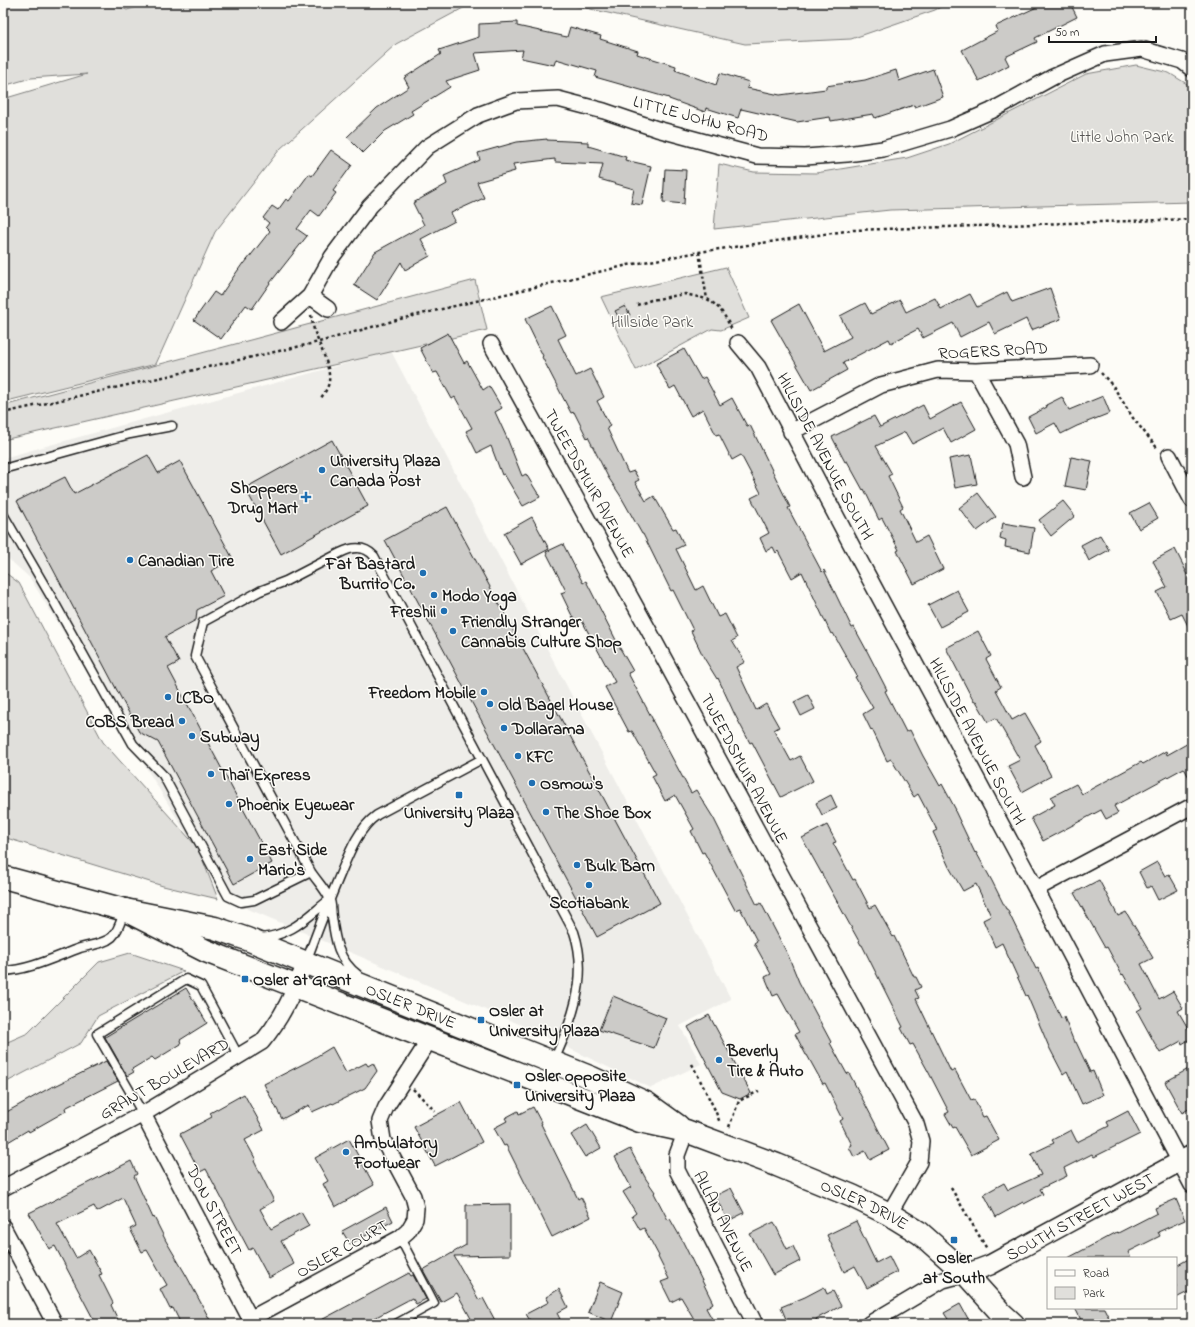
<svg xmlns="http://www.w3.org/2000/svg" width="1195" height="1327" viewBox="0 0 1195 1327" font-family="'Indie Flower',sans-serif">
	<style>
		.built { fill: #eeede9 }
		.green { fill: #e0dfdb; stroke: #7e7e7c }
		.building { fill: #cccbc8; stroke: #1c1c1c }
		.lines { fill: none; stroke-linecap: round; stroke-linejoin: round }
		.service-casing { stroke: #1c1c1c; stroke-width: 11 }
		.minor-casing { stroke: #1c1c1c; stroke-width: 18 }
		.tertiary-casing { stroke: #1c1c1c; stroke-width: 22 }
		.secondary-casing { stroke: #1c1c1c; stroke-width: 25 }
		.path { stroke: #1c1c1c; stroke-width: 2.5; stroke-dasharray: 3 3; stroke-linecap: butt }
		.service { stroke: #fdfcf7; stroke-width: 8 }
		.minor { stroke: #fdfcf7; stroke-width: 15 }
		.tertiary { stroke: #fdfcf7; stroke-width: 19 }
		.secondary { stroke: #fdfcf7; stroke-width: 22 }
		.poi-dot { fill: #1f6fb2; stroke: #fdfcf7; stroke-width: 1.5 }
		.labels { text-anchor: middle; stroke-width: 3; stroke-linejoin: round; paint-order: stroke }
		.street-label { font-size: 17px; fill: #1c1c1c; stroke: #fdfcf7 }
		.park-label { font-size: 17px; fill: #575655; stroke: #fdfcf7 }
		.poi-label { font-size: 17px; font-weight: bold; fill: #1c1c1c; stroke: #fdfcf7; text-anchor: start }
	</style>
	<rect width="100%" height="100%" fill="#fdfcf7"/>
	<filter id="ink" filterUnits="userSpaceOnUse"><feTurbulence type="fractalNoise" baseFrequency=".025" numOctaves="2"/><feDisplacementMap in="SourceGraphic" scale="8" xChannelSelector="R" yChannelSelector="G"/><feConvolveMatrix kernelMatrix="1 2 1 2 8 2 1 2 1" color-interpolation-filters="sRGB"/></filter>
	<g filter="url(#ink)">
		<path class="built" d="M391,351L731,999L680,1026L701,1064L651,1088L519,1024L227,900L30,578L3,554V458Z"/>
		<path class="green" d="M3,3H109L127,10L151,3H489L465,7L396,44L280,149L215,232L156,364L3,402V99L87,74L31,78L3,86Z
			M564,3H948L935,10L851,39L745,44Z
			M1136,65L1169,73L1192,87V202L890,210L714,229L719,164L754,172L816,173L907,158L949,144L1086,74Z
			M726,267L749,318L721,330L712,329L636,370L601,297Z
			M475,280L487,330L3,440V406Z
			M3,571L19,583L103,742L198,848L218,899L163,886L3,837Z
			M130,953L184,971L98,1016L81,1043L3,1084V1044L28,1033L99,962Z"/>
		<path class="building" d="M1035,3H1070L1077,17L1035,38L1037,42L1005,57L1009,65L979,81L962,50L998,31L996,26L1037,7Z
			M517,22V26L567,37L570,27L601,36L600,39L638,51L637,54L676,66L675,70L716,85L720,73L749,82L747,88L780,95L826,89V86L865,80L896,70L899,81L933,69L943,97L915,107L914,105L875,118L873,114L831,121L830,117L797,122L741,109L738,118L706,108L705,112L669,99V98L595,77L597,71L556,59L554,65L521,58L523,50L475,53L480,70L446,81L450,87L411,111L413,114L385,131L363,153L347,137L377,108L409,87L404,78L441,54L439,50L479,37V24Z
			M547,139V140L588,142V146L626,157L625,160L651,166L642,205L631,203L634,189L599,179L603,164L555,162V159L513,164L515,171L477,182L484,198L451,213L455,221L421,239L430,256L405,270L401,262L377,300L354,285L375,252L424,225L413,203L447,184L444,176L480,160L478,153L517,142Z
			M331,150L352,165L333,191L336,193L319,216L311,210L297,229L307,236L270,283L252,309L246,305L221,339L194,320L214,292L220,296L243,263L244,264L270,231L266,227L269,223L263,218L272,206L278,210L286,199L289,201L309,174L312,176Z
			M665,169L686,170L684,204L663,202Z
			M1050,288L1061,319L1031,330L1026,319L995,334L989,322L960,337L953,323L923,338L918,329L891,343L889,339L843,363L847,370L811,390L771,320L799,304L824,351L851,337L840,316L865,303L871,314L900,300L906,312L935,298L941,309L970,294L977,307L1007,292L1012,302Z
			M552,306L566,335L558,339L576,376L590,369L604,397L597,401L610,426L607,428L628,473L634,471L639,480L635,482L646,501L654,496L673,529L676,528L684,545L676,549L696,590L703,586L718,617L725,614L737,638L732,641L745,662L736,667L756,710L766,704L779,727L774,730L791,761L800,756L813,781L781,797L752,742L750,743L734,713L718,678L717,679L704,658L691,631L693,630L673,590L671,591L643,534H642L620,495L608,477L588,437L587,438L574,412L571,413L542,357L543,356L525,319Z
			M625,306L630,315L621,321L615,311Z
			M448,333L464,363L467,361L483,390L489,386L502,408L495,412L507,438L522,476L526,474L540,497L523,506L504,474L502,475L491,446L477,453L466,431L472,428L455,397L452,399L437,372L433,373L420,348Z
			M684,349L701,379L705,377L720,405L732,398L747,426L750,425L790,507L788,508L822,572L824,570L852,628L854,627L867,651L887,690L885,691L906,732L910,730L923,756L940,786L942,784L956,810L955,811L975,853L976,852L992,881L1006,909H1007L1036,969L1038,968L1061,1018L1064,1017L1074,1042H1076L1090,1072L1093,1071L1103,1095L1082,1104L1067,1071L1063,1074L1049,1047L1027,995L1026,996L1002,943L995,947L983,920L991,916L976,884L963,891L949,867L933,832L937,830L918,794L914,797L891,759L887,761L872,729L871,730L863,714L873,708L855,677L857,676L833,633L831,634L802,572L792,578L778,551L776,553L773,547L766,551L760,538L769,533L751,498L761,493L741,455L732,460L719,434L716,435L703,409L691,416L675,386L670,389L656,364Z
			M1103,396L1110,413L1077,426L1061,434L1055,423L1036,433L1028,417L1047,407L1046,405L1062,397L1069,410Z
			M961,402L976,429L951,443L943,428L912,444L905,432L876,446L892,474L888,476L903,507L900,509L916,542L927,536L943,569L914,584L897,551L899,550L882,518L879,520L864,489L863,490L847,461L845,462L832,437L874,416L880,427L923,405L930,419Z
			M332,440L368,506L281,554L245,488Z
			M148,455L158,473L180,461L233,559L211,571L224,596L197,610L196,620L165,637L179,662L168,668L272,863L234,884L158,742L139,732L17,501L65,477L74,494Z
			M971,455L977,484L955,488L949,459Z
			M1071,457L1092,461L1086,490L1065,486Z
			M978,493L996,517L977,531L959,508Z
			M1063,501L1075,516L1051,536L1039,520Z
			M1149,503L1158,518L1139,529L1130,513Z
			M447,507L660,903L597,937L385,540Z
			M532,517L549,549L521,564L504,533Z
			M1003,523L1034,528L1030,552L1005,547L1006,540L1000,538Z
			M1100,535L1109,550L1089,561L1081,545Z
			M563,544L583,583L586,581L621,650L633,671L628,673L653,720H652L691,793L696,790L714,819L757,905L761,903L788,955L799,982L831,1042L830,1043L847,1074L849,1073L889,1150L870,1160L865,1151L854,1157L849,1147L852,1145L840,1121L843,1119L825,1083L823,1084L807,1055H806L795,1034L799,1032L778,994L773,996L765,977L771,974L754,943L757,941L740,908L735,910L704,852L702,853L691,831L694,829L675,795L665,801L652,776L656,774L632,731L629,732L605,687L615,682L581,619L575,622L561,593L566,591L546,552Z
			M1175,549L1186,571H1185L1192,585V634L1182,614L1171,619L1157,592L1167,587L1153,561Z
			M957,590L969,612L940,627L928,605Z
			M978,631L991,656L986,659L1001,687L996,690L1012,720L1025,713L1041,741L1035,745L1051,776L1022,792L1008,766L1020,760L996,718L988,722L976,701L974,702L946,648Z
			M808,695L815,709L801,716L794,702Z
			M1192,741V783L1184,768L1114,806L1118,813L1106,819L1101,810L1043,841L1031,818L1055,805L1051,797L1076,784L1082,794L1141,762L1143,764L1166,751L1167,755Z
			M831,795L837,808L822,815L816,803Z
			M827,825L836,842L833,843L853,880L855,879L870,908L875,905L893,937L894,936L914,977H916L921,987L915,990L919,998L916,999L951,1072L955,1070L971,1100L974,1099L983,1117L986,1116L999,1140L971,1155L955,1127L953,1128L945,1114L949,1112L929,1073L913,1044L910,1045L901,1028L903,1027L862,945H861L802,838Z
			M1157,862L1165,876L1169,874L1178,890L1158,900L1151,886L1147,888L1139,872Z
			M1099,880L1118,916L1126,912L1153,958L1141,964L1159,999L1173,991L1183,1008L1178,1011L1192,1035V1038L1182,1044L1181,1041L1160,1053L1137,1011L1142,1008L1123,974L1122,975L1107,947L1105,948L1074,893Z
			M186,988L207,1023L180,1040L181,1044L155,1060L152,1057L132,1069L134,1072L127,1076L105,1037Z
			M613,996L666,1018L654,1048L599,1030Z
			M709,1015L751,1093L740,1099L722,1092L688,1027Z
			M332,1047L346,1073L366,1063L368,1066L373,1063L377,1071L365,1088L333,1104L332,1103L312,1112L309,1105L282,1119L264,1084L309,1061Z
			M106,1061L118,1081L65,1108L66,1111L29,1132L28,1130L3,1145V1114L53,1086V1087Z
			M1192,1067V1107L1182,1113L1165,1082Z
			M244,1094L264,1130L245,1140L256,1160L254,1161L274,1201L260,1209L271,1229L301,1212L309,1226L281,1241L294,1264L269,1278L253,1248L249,1250L206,1169L200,1172L180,1134L212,1117L210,1113Z
			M461,1102L482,1142L435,1166L414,1127Z
			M533,1107L542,1124H541L578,1199L581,1197L591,1217L552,1237L506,1145L504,1146L494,1128L507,1121L505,1118L518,1111L519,1114Z
			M1128,1111L1140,1134L1094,1157L1092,1154L1064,1168L1067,1176L1040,1189L1043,1194L1024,1204L1023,1202L996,1217L984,1194L1004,1183L1008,1190L1041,1175L1031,1154L1054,1143L1052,1140L1071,1130L1077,1142L1109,1126L1107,1122Z
			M587,1125L601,1148L585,1157L571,1135Z
			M349,1139L374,1185L335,1207L323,1184L328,1181L315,1158Z
			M630,1149L646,1179L655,1192L654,1193L668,1220L670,1219L682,1240L713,1303L706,1308L715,1324H697L681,1297L671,1302L661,1282L669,1279L658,1257L659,1256L644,1228L640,1230L632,1216L636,1213L623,1192L631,1187L615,1157Z
			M131,1161L137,1174L134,1176L153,1218L154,1217L166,1241L186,1275L210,1320L202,1324H181L173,1308L170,1309L160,1289L167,1285L147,1250L142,1252L130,1229L136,1226L123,1198L97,1212L94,1206L57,1224L76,1258L89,1250L102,1274L99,1275L113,1303L111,1305L120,1324H96L55,1246L49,1249L29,1213Z
			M731,1188L744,1213L728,1221L715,1196Z
			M1176,1199L1185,1220L1158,1232L1160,1236L1128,1252L1131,1258H1068L1117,1232L1118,1233L1157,1213L1155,1208Z
			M510,1204V1255L454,1256L479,1300L483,1298L497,1324H474L457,1293L441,1302L423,1270L466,1245V1205Z
			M386,1207L393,1221L350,1244L342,1231Z
			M856,1221L876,1263L889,1256L897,1272L867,1288L855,1266L844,1272L827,1235Z
			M774,1222L787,1249L793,1246L800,1261L773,1275L750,1234Z
			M1192,1257V1290L1176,1298V1266Z
			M409,1273L411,1276L413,1275L426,1299L416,1304L412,1298L363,1324H314Z
			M600,1282L623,1292L611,1322L588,1312Z
			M824,1287L827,1294L833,1291L841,1306L816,1319L818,1324H788L781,1307L805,1297Z
			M559,1289L568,1307L557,1313L560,1319L550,1324H532L526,1314L549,1302L546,1297Z
			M960,1304L971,1324H951L944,1313Z
			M1075,1308H1104L1112,1324H1083Z"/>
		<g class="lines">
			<defs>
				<path id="service" d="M3,469L130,434L172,426
					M3,514L53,600L133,744L163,775L228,896L241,902L254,900L311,872
					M261,938C292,935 306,918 329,900
					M306,962C316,935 326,908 337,882C347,859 356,830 377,815L482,759
					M3,971C30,970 55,957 80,948C91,945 104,944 112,937C119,930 121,920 124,912
					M358,975C338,960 335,940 332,917C331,911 332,903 329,898C325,889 317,881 311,872L195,656L203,622L260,591L286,581L340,553C352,547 364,545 374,556L574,932C592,985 565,1035 544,1083
					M143,1114L97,1034L186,979L201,986L239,1057
					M396,1324L434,1303L400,1238"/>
				<path id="minor" d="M310,296L328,309
					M281,322L310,296L332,257L370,206L427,147L478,115L516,101L558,99L604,111L657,129L757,156L805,157L847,154L883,149L950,129L991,111L1053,77L1105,54L1142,49L1182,61L1192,69
					M738,343L758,367L853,548L1036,889L1192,1185
					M491,344L648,629L916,1124L921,1141L919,1162L889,1214
					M976,371L1016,444L1023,477
					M791,432L881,385L938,370L976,371L1090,365
					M1169,456L1192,500
					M1036,889L1192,806
					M143,1114L253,1324
					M686,1131L677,1155V1170L755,1324
					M3,1188L143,1114L262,1042C282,1018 294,992 305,963
					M3,1227L55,1324
					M250,1319L400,1238L408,1231L415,1219L416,1208L413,1196L383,1140L380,1121L386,1107L430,1039
					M869,1324L943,1280L966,1274"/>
				<g id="tertiary">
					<path id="s1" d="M966,1274L990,1265L1192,1155"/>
				</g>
				<g id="secondary">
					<path id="s2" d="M3,877L125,910L215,928L247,939L592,1078L646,1103L678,1126"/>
					<path id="s3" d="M125,910L206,951L430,1039L640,1121L686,1131L777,1165L852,1196L889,1214L920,1233L966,1274L1002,1314L1013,1324"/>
				</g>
			</defs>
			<use href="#service" class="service-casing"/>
			<use href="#minor" class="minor-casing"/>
			<use href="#tertiary" class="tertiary-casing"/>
			<use href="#secondary" class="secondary-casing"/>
			<path class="path" d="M699,252L707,299C721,307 725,316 732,330
				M637,305L651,300L685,294L707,299
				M311,315C312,320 313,325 314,330C319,345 331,366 329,382C328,388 324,394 320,399
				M1101,373L1113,386L1133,418L1158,449
				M3,413L319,342L400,319L628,265L699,252L853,230L1192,219
				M692,1064L715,1110L720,1123
				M413,1089L435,1111
				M729,1127L739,1101L759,1091
				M951,1188L987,1249"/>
			<use href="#service" class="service"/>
			<use href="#minor" class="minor"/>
			<use href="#tertiary" class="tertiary"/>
			<use href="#secondary" class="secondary"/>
		</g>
	</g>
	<g class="poi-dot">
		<circle cx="322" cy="470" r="4"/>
		<path d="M304 491h4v4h4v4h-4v4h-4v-4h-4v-4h4z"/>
		<circle cx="130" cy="560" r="4"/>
		<circle cx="423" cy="573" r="4"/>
		<circle cx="434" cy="595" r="4"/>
		<circle cx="444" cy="611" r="4"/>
		<circle cx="453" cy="631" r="4"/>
		<circle cx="484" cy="692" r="4"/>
		<circle cx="168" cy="697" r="4"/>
		<circle cx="490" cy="704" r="4"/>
		<circle cx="182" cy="721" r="4"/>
		<circle cx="504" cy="728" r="4"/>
		<circle cx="192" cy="736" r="4"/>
		<circle cx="518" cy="756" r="4"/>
		<circle cx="211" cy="774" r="4"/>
		<circle cx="532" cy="783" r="4"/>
		<rect x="455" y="791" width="8" height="8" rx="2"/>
		<circle cx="229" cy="804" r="4"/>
		<circle cx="546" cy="812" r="4"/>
		<circle cx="250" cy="859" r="4"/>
		<circle cx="577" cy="865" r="4"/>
		<circle cx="589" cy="885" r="4"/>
		<rect x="241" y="975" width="8" height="8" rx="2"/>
		<rect x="477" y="1016" width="8" height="8" rx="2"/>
		<circle cx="719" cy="1060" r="4"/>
		<rect x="513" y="1081" width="8" height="8" rx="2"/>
		<circle cx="346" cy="1152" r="4"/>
		<rect x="950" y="1236" width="8" height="8" rx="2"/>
	</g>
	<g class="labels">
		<g class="street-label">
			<text transform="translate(701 118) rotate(15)" y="6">LITTLE JOHN ROAD</text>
			<text transform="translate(993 350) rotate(-3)" y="6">ROGERS ROAD</text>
			<text transform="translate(826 456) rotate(62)" y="6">HILLSIDE AVENUE SOUTH</text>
			<text transform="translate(590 483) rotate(61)" y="6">TWEEDSMUIR AVENUE</text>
			<text transform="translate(978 741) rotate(62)" y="6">HILLSIDE AVENUE SOUTH</text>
			<text transform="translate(745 768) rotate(62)" y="6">TWEEDSMUIR AVENUE</text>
			<text dy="6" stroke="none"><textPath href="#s2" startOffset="429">OSLER DRIVE</textPath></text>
			<text transform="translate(164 1078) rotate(-30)" y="6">GRANT BOULEVARD</text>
			<text dy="6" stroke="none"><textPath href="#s3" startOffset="797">OSLER DRIVE</textPath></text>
			<text transform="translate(215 1210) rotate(62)" y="6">DON STREET</text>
			<text dy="6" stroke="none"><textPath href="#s1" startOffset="128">SOUTH STREET WEST</textPath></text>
			<text transform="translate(724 1221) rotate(63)" y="6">ALLAN AVENUE</text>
			<text transform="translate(342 1248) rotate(-29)" y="6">OSLER COURT</text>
		</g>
		<g class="park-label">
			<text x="1122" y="142">Little John Park</text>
			<text x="652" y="327">Hillside Park</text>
		</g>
		<g class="poi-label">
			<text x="330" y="466">University Plaza<tspan x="330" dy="20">Canada Post</tspan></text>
			<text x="298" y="493" text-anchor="end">Shoppers<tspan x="298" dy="20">Drug Mart</tspan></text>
			<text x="138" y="566">Canadian Tire</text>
			<text x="415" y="569" text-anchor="end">Fat Bastard<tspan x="415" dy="20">Burrito Co.</tspan></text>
			<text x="442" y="601">Modo Yoga</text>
			<text x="436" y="617" text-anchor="end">Freshii</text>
			<text x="461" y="627">Friendly Stranger<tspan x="461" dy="20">Cannabis Culture Shop</tspan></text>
			<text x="476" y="698" text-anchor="end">Freedom Mobile</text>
			<text x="176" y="703">LCBO</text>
			<text x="498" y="710">Old Bagel House</text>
			<text x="174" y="727" text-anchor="end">COBS Bread</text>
			<text x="512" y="734">Dollarama</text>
			<text x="200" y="742">Subway</text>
			<text x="526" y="762">KFC</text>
			<text x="219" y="780">Thaï Express</text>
			<text x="540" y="789">Osmow's</text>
			<text x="237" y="810">Phoenix Eyewear</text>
			<text x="459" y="818" text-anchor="middle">University Plaza</text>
			<text x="554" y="818">The Shoe Box</text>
			<text x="258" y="855">East Side<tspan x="258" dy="20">Mario's</tspan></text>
			<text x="585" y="871">Bulk Barn</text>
			<text x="589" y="908" text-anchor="middle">Scotiabank</text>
			<text x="253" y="985">Osler at Grant</text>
			<text x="489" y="1016">Osler at<tspan x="489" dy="20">University Plaza</tspan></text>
			<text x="727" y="1056">Beverly<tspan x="727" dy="20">Tire &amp; Auto</tspan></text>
			<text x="525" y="1081">Osler opposite<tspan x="525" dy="20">University Plaza</tspan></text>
			<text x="354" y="1148">Ambulatory<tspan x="354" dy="20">Footwear</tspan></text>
			<text x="954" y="1263" text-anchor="middle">Osler<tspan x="954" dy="20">at South</tspan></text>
		</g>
	</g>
	<rect width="1195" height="1327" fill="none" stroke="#fdfcf7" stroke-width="16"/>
	<rect x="8" y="8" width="1179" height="1311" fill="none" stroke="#1c1c1c" stroke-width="1.5" filter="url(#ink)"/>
	<rect x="1047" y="1257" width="130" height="52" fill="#fdfcf7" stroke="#a3a29f"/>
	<rect x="1055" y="1270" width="20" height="6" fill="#fdfcf7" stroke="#a3a29f"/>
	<text x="1083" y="1277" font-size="12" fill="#1c1c1c">Road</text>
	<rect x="1055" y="1287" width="20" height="12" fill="#e0dfdb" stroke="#a3a29f"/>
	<text x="1083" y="1297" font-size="12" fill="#1c1c1c">Park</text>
	<path d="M1049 36v6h107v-6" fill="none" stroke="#1c1c1c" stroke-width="2"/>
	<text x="1055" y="36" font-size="12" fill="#1c1c1c" stroke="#fdfcf7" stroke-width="3" paint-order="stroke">50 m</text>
</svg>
